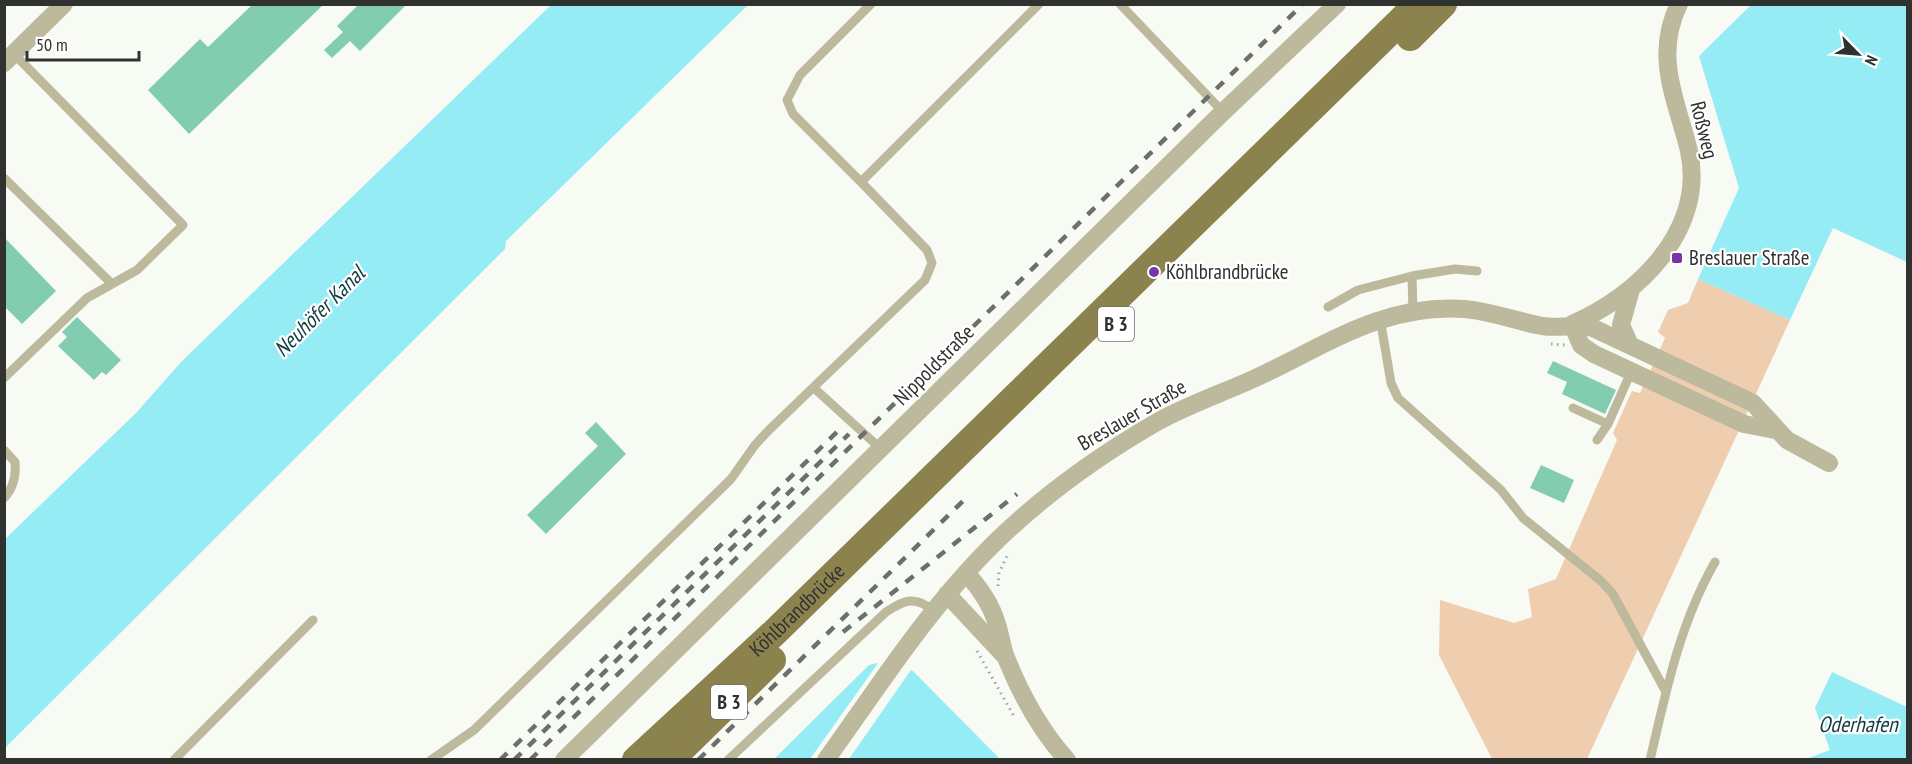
<svg xmlns="http://www.w3.org/2000/svg" width="1912" height="764" viewBox="0 0 1912 764" font-family="'PT Sans Narrow',sans-serif">
	<style>
		.green { fill: #efceb0 }
		.water { fill: #95ecf5 }
		.pier { fill: #f7fbf4 }
		.building { fill: #82cdb1 }
		.lines { fill: none; stroke-linecap: round; stroke-linejoin: round }
		.path { stroke: #a2a5a0; stroke-width: 3; stroke-dasharray: 1.5 4.5; stroke-linecap: butt }
		.service { stroke: #bdb99d; stroke-width: 9 }
		.minor { stroke: #bdb99d; stroke-width: 18 }
		.primary { stroke: #8b824e; stroke-width: 28 }
		.rail { stroke: #6c6f6a; stroke-width: 4.5; stroke-dasharray: 10 10; stroke-linecap: butt }
		.poi-dot { fill: #7934a8; stroke: #fff; stroke-width: 2 }
		.labels { text-anchor: middle; stroke-width: 4.5; stroke-linejoin: round; paint-order: stroke }
		.shield { fill: #fff; stroke: #6e706d; stroke-width: 1.5 }
		.shield-label { font-size: 20px; font-weight: bold; fill: #30322f }
		.street-label { font-size: 21px; fill: #30322f; stroke: #fff }
		.poi-label { font-size: 21px; fill: #30322f; stroke: #fff; text-anchor: start }
		.water-label { font-size: 22px; font-style: italic; fill: #133d41; stroke: #fff }
	</style>
	<rect width="100%" height="100%" fill="#f7fbf4"/>
	<path class="green" d="M1698,279L1790,320L1587,759H1492L1439,655L1440,600L1514,623L1532,617L1528,589L1556,579L1617,440L1613,433L1632,391L1640,393L1665,338L1658,332L1668,310L1688,303Z"/>
	<path class="water" d="M1752,4L1907,5V262L1833,228L1790,320L1698,279L1739,188L1699,56Z
		M551,5H748L506,241L505,249L5,748V539L136,413L182,361Z
		M889,660L913,671L1000,759L773,760L869,665Z
		M1832,672L1907,707V759H1806L1830,750L1815,708Z"/>
	<path class="pier" d="M890,657L913,667L849,759H810L881,659Z"/>
	<path class="building" d="M253,4H324L189,134L148,90L200,39L208,47Z
		M359,4H407L360,51L350,41L332,58L324,50L343,32L337,26Z
		M4,237L56,291L22,324L4,306Z
		M77,317L121,360L106,375L102,372L94,380L58,346L67,337L62,332Z
		M1553,361L1616,390L1605,414L1562,394L1567,382L1547,373Z
		M596,422L626,454L546,534L527,515L598,446L585,433Z
		M1541,465L1574,480L1564,503L1530,488Z"/>
	<g class="lines">
		<path class="path" d="M1551,344L1566,345
			M998,586L999,573L1008,554
			M977,651L1015,718"/>
		<path class="service" d="M1120,4L1223,112
			M4,178L111,283
			M861,182L793,114L787,100L800,75L871,4
			M1328,307L1358,290L1412,276
			M1413,311L1412,276L1455,269L1477,271
			M1380,318L1391,383L1398,398L1501,490L1523,518L1601,581L1613,594L1666,692
			M4,378L87,298L137,270L183,225L14,54
			M814,388L881,449
			M1573,408L1608,424L1631,372
			M1597,440L1608,424
			M4,450L15,462C16,475 14,488 4,498
			M174,760L313,620
			M431,760L474,730L731,479L755,445L769,430L925,280L932,263L927,250L861,182L1039,4
			M728,760L886,612C904,600 915,595 934,611
			M1650,760C1666,691 1680,623 1715,562"/>
		<path class="minor" d="M4,63L64,4
			M1572,324C1638,296 1706,230 1689,151C1677,101 1653,57 1679,4
			M1572,324L1581,345L1594,354L1744,424L1775,430
			M1630,345L1621,325L1631,289
			M966,573C980,588 991,604 997,624C1001,636 1002,649 1007,660C1022,697 1040,730 1067,760
			M947,594L1003,654
			M564,760L1223,112L1337,4
			M826,760C871,697 913,632 965,574C1019,513 1086,463 1157,422C1191,403 1229,391 1264,374C1331,342 1385,304 1464,309C1490,311 1516,321 1542,326C1560,329 1575,323 1593,328L1753,403L1787,440L1829,463"/>
		<g class="primary">
			<path d="M1410,37L1443,4"/>
			<path id="s1" d="M636,760L775,632L1418,4"/>
			<path d="M670,760L772,660"/>
		</g>
		<path class="rail" d="M843,632L1017,494
			M500,760L842,427
			M514,760L849,434
			M530,760L1303,4
			M698,760L964,500"/>
	</g>
	<g class="poi-dot">
		<rect x="1671" y="252" width="12" height="12" rx="3"/>
		<circle cx="1154" cy="272" r="6"/>
	</g>
	<g class="labels">
		<g class="shield">
			<rect x="1098" y="307" width="36" height="34" rx="4.5"/>
			<rect x="711" y="685" width="36" height="34" rx="4.5"/>
		</g>
		<g class="shield-label">
			<text x="1116" y="331">B 3</text>
			<text x="729" y="709">B 3</text>
		</g>
		<g class="street-label">
			<text transform="translate(1704 130) rotate(76)" y="7">Roßweg</text>
			<text transform="translate(934 365) rotate(-45)" y="7">Nippoldstraße</text>
			<text transform="translate(1132 415) rotate(-30)" y="7">Breslauer Straße</text>
			<text dy="7" stroke="none"><textPath href="#s1" startOffset="220">Köhlbrandbrücke</textPath></text>
		</g>
		<g class="poi-label">
			<text x="1689" y="265">Breslauer Straße</text>
			<text x="1166" y="279">Köhlbrandbrücke</text>
		</g>
		<g class="water-label">
			<text transform="translate(319 311) rotate(-45)" y="8">Neuhöfer Kanal</text>
			<text x="1858" y="732">Oderhafen</text>
		</g>
	</g>
	<rect width="1912" height="764" fill="none" stroke="#30322f" stroke-width="12"/>
	<g transform="translate(1858 54) rotate(115)" stroke="#ffffff" stroke-width="4.5" paint-order="stroke">
	<path d="M0-4.5L10 22L0 15L-10 22Z" fill="#30322f"/>
	<text y="-9" font-size="16" font-weight="bold" text-anchor="middle" fill="#30322f">N</text>
	</g>
	<path d="M27 51v9h112v-9" fill="none" stroke="#30322f" stroke-width="3"/>
	<text x="36" y="51" font-size="18" fill="#30322f" stroke="#ffffff" stroke-width="4.5" paint-order="stroke">50 m</text>
</svg>
